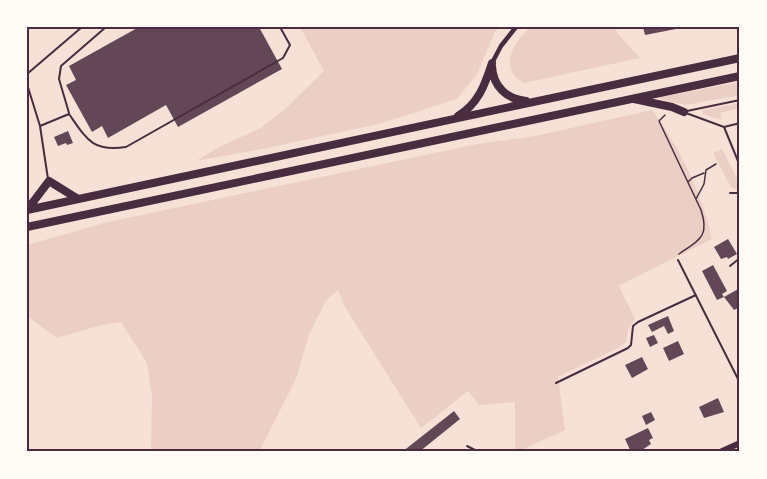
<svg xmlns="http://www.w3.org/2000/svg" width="767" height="479" viewBox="0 0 767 479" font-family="'Exo 2',sans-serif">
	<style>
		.green { fill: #ebcfc5 }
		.building { fill: #644757 }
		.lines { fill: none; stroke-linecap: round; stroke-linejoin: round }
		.path { stroke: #4a2c40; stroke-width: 1.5 }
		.service { stroke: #4a2c40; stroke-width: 2 }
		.minor { stroke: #4a2c40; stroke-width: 4.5 }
		.tertiary { stroke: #4a2c40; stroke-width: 6 }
		.primary { stroke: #4a2c40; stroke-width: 8 }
		.neatline { fill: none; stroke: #4a2c40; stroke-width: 2 }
	</style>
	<rect width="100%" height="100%" fill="#f7e1d7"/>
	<path class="green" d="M300,27H500L495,32L477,74L457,99L379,124L262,149L196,161L221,146L259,129L284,110L324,71Z
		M531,27H616L617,33L640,58L524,83C497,69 514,41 531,27Z
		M740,82V95L686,105L660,99V97Z
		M740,103V108L720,113L722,120L703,114L702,112L703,110Z
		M652,110C680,148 702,193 712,239L619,286L635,319L628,329L626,342L618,348L558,377L565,430L517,452H515V402L479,405L468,391L421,428L346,309L338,290L325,302L309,335L296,379L259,452H151L152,396L147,363L121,322L98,326L57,338L27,316V245L108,222L477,144L535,136Z
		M722,149L740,184V188L738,190L731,187L713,153Z"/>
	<path class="building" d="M139,27H259L282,69L178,127L166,105L108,138L102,126L92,132L66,85L76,80L69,66Z
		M643,27H681V28L645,35Z
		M68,131L73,143L67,145L66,143L58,146L54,137Z
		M728,239L737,254L728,259L727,257L721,259L714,247Z
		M713,265L727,291L722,294L724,297L717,300L702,271Z
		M740,288V307L734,310L724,297Z
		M668,316L674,331L668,334L664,326L652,332L648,325Z
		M654,335L658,343L650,347L646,338Z
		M678,341L684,354L669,361L663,348Z
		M642,357L648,369L632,378L625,365Z
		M718,398L724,412L704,418L699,407Z
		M454,411L460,419L419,452H402Z
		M651,412L655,420L646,425L642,416Z
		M648,428L653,438L649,440L651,444L639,452H631L625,439Z"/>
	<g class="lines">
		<path class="path" d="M665,115L659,121L701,210C710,237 699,240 679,254
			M688,182L692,178L704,173
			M696,199L704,184L706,170L716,164"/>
		<path class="service" d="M27,74L82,27
			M27,84L40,126L48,179
			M687,111L740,100
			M69,113L59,79L61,66L106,27
			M686,113L724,127L740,123
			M40,126L69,114C87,140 93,152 126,147L283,58L290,45L280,27
			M724,127L740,166
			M730,193H740
			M678,260L740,383
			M730,266L740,258
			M556,383L628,348L631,345L633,326L638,322L696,295
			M467,446L479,452"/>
		<path class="minor" d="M492,63L501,46L516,27"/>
		<path class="tertiary" d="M720,452L740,443"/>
		<path class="primary" d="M492,66C493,87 507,99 526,101
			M634,99L672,107L684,112
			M458,116C478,104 485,85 492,63
			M27,210L740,58
			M27,210L49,181L78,199
			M27,227L740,76"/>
	</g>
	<rect width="767" height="479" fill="none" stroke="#fffaf5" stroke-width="57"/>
	<rect x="28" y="28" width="710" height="422" class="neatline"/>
</svg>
